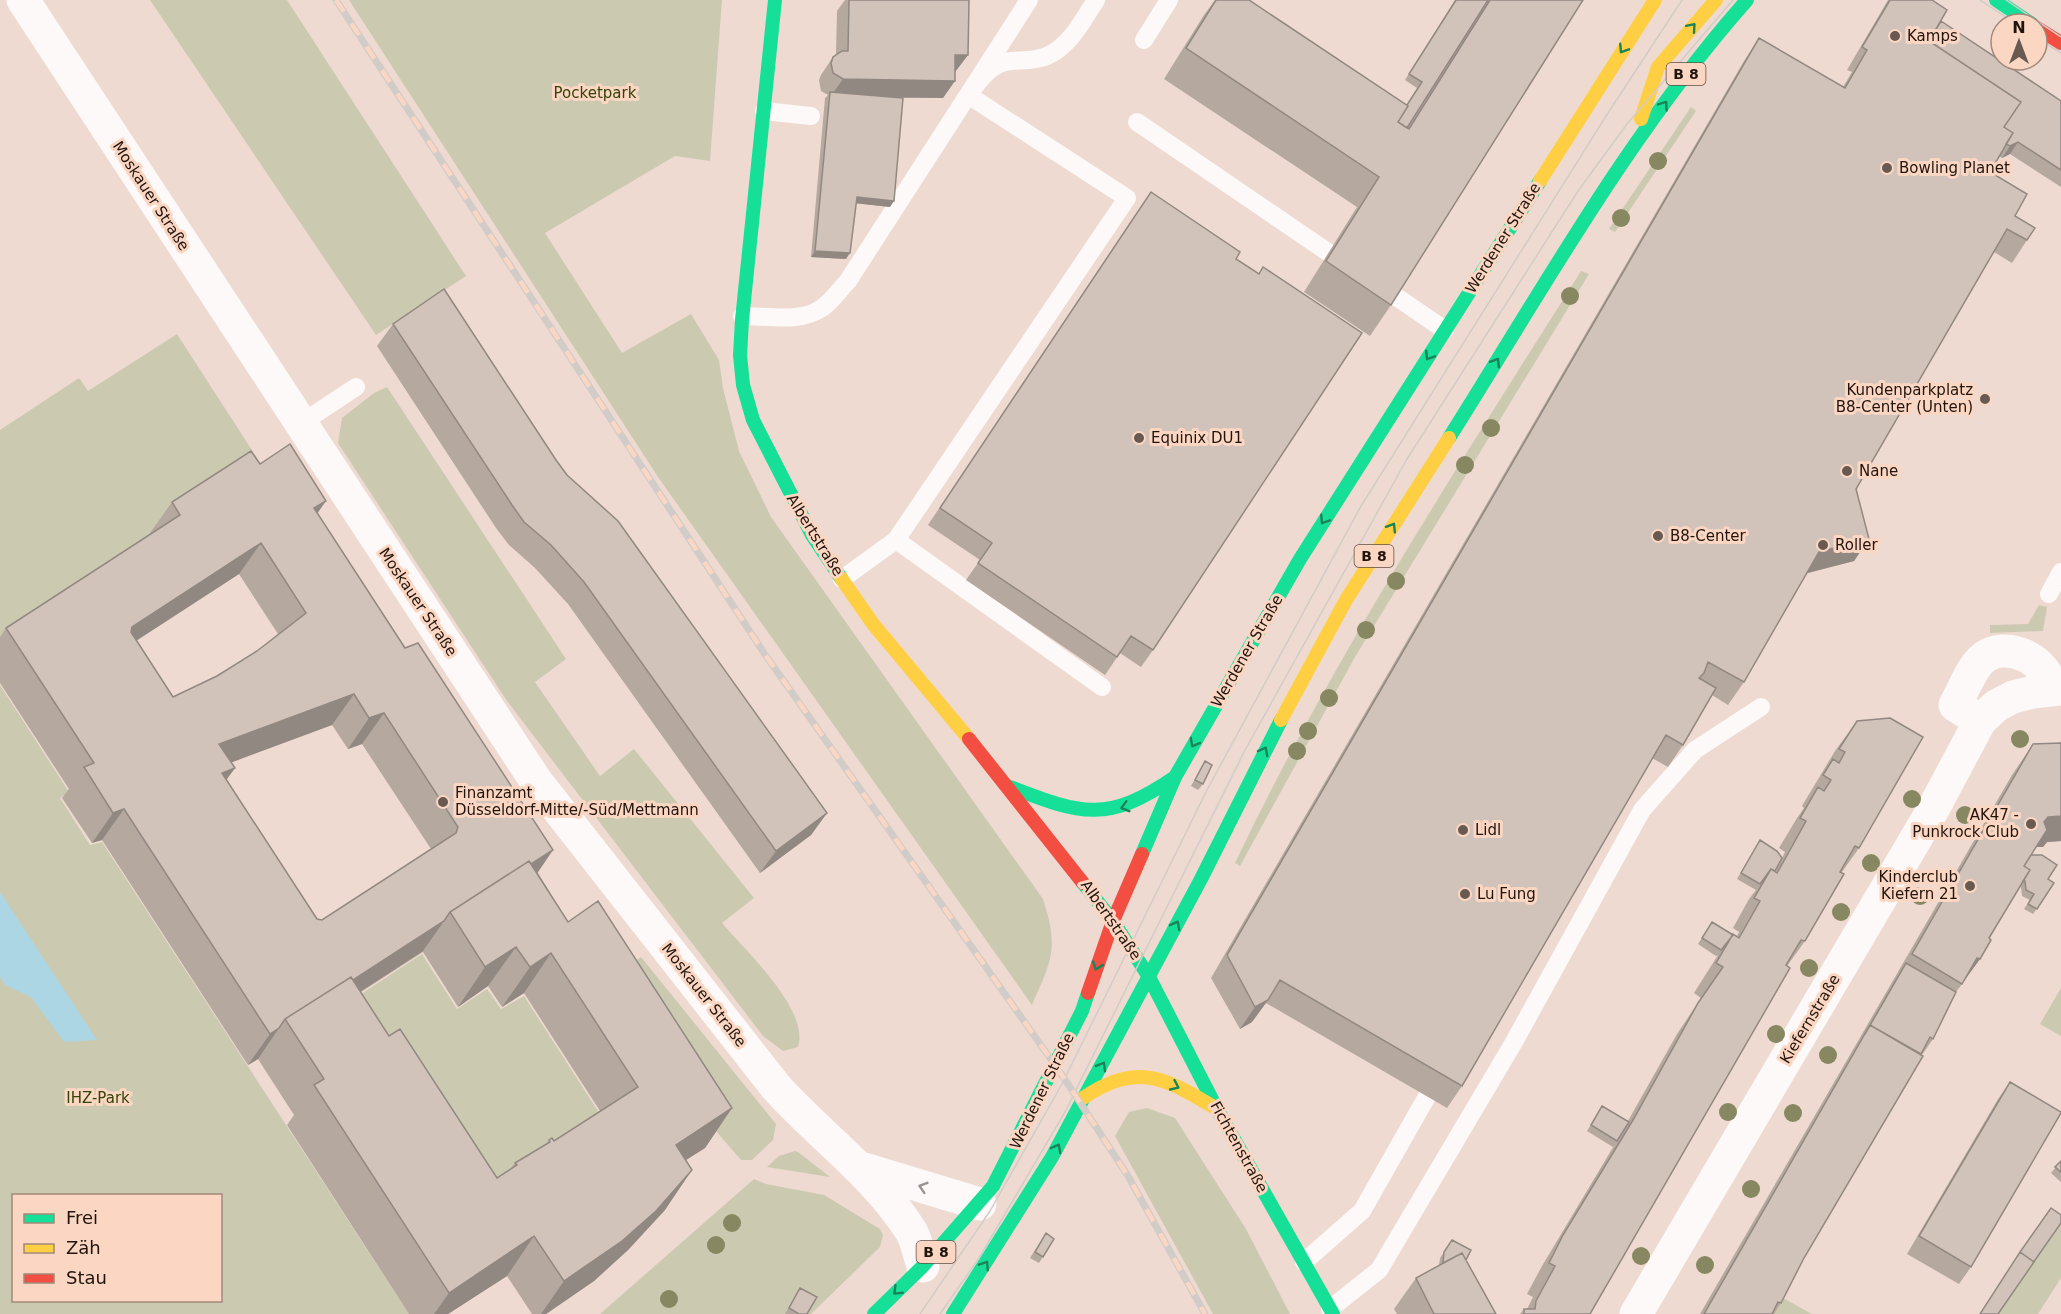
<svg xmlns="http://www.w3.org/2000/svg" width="2061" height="1314" viewBox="0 0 2061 1314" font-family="'DejaVu Sans',sans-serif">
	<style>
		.green { fill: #cbcab1; fill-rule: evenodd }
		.water { fill: #acd6e3 }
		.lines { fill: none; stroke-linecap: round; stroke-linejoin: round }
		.lane { stroke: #fcf9f8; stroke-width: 18 }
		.street { stroke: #fcf9f8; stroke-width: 33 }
		.fast { stroke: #16e098; stroke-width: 14 }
		.slow { stroke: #ffcf43; stroke-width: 14 }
		.jam { stroke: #f24e42; stroke-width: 14 }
		.tram { stroke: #d2ccc9; stroke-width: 1.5 }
		.rail-casing { stroke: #d2ccc9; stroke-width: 7 }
		.rail { stroke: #fbd7c3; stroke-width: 4.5; stroke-dasharray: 14; stroke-linecap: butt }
		.tree { fill: #878761 }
		.wall { fill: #b4a89f; fill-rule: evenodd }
		.shaded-wall { fill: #928882 }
		.building { fill: #d1c3b9; stroke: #928882; stroke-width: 1.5; fill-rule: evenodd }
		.oneway { stroke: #1a8459 }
		.oneway2 { stroke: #99928e }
		.poi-dot { fill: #685951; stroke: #fbd7c3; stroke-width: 2 }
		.labels { text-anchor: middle; stroke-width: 6; stroke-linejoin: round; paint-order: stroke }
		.shield { fill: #fbd7c3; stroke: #624e44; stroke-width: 1.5 }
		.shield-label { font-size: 14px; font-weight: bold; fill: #20140d }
		.poi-label { font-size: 15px; fill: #20140d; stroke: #fbd7c3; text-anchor: start }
		.park-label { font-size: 15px; fill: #324306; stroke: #fbd7c3 }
		.street-label { font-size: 15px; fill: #20140d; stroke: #fbd7c3 }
	</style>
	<rect width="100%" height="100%" fill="#eedad0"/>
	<path class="green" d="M150,0H287L466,276L376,335Z
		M349,0H722L710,161L675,156L545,233L622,353L691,314L719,360L723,388L739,451L771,517L1043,899C1059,948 1052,960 1032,1005L658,477Z
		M1691,107L1696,111L1615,232L1609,229Z
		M1581,271L1589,274L1355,657L1240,866L1235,863C1333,657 1460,464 1581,271Z
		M177,334L268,475L0,649V430L79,378L88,391Z
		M387,387L566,659L535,682L600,776L634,749L754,898L722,923C745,950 810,1010 798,1047L783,1051L763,1036L507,701L338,443L342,418L374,393Z
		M2039,605L2047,607L2043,631L1990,633V625L2028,624Z
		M0,685L69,792L60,798L90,845L102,842L409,1314H0ZM14,1196H220V1300H14Z
		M422,954L457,1009L487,989L501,1009L524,996L607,1125L469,1215L326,1017Z
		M641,957L776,1124L773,1140L752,1160H741L715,1130L615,974Z
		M2061,988V1036L2040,1024Z
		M1147,1108L1175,1118L1246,1229L1290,1314H1213L1115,1136L1129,1112Z
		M795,1151L798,1152L830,1177L767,1167L779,1156Z
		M754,1179L766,1184L824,1195L880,1229L883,1235L880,1247L811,1314H600Z
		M2061,1223V1278L2038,1314H1998Z
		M1783,1298L1812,1314H1773Z"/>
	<path class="water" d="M0,892L97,1040L64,1042L31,997L5,985L0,977Z"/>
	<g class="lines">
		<path class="lane" d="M1144,40L1169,0
			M764,111L811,116
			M1137,122L1329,253
			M1395,296L1445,330
			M742,316C767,316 801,323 822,308C832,301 840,289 848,281L968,95C980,80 990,63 1011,61C1023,60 1036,61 1047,56C1070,46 1083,20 1096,0
			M300,424L356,387
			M896,540L1102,687
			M842,579L896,540L1127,198L968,95L1029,0
			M2049,594L2061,572
			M1304,1262L1362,1211L1438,1077
			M1330,1309L1379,1270L1514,1042L1642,810L1695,750L1761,707"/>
		<path class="street" d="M23,0L536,781L776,1087C820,1136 875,1174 911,1231C917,1241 919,1255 923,1266
			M1980,721L1955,705C1963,691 1970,671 1981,660C2004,638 2049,659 2051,690
			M861,1168L980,1204
			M1636,1314L1931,813L1980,721L1996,706L2013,697L2033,692L2061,689"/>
		<path class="fast" d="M775,0L742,320L740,355L743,385L753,420L812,535L841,578
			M1996,0L2032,24
			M1449,438C1543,289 1630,132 1747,0
			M1010,787C1082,815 1108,823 1175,777
			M1142,854L1175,777L1300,559L1540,181
			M1083,883L1113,921L1149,977L1217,1109L1333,1314
			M874,1314L923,1266L993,1186L1082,1011L1088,993
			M953,1314L1052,1157L1201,879L1281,720"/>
		<path class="slow" d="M1641,119L1658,67L1716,0
			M1540,181L1655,0
			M841,578L873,624L969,739
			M1281,720L1346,600L1449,438
			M1083,1098C1138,1061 1165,1078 1217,1109"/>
		<path class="jam" d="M2037,28L2061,43
			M969,739L1083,883
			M1088,993L1113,921L1142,854"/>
		<path class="tram" d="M1980,0L2016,24
			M2006,0L2061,37
			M2037,38L2061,53
			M920,1314L990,1211L1062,1084L1207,790L1361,506L1608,113L1682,0
			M940,1314L979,1258L1065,1112L1244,752L1407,459L1578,191L1627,124L1733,0"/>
		<defs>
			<path id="rail" d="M336,0L764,653L1062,1075L1128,1176L1205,1314"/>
		</defs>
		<use href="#rail" class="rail-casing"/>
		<use href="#rail" class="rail"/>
	</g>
	<g class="tree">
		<circle cx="1658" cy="161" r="9"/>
		<circle cx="1621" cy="218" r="9"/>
		<circle cx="1570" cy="296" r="9"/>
		<circle cx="1491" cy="428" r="9"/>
		<circle cx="1465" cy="465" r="9"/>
		<circle cx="1396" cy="581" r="9"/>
		<circle cx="1366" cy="630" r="9"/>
		<circle cx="1329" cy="698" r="9"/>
		<circle cx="1308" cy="731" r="9"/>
		<circle cx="2020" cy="739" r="9"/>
		<circle cx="1297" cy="751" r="9"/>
		<circle cx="1912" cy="799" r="9"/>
		<circle cx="1965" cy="815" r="9"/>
		<circle cx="1871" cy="863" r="9"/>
		<circle cx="1920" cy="896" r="9"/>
		<circle cx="1841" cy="912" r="9"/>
		<circle cx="1809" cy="968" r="9"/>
		<circle cx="1776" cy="1034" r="9"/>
		<circle cx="1828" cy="1055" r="9"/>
		<circle cx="1728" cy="1112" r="9"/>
		<circle cx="1793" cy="1113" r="9"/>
		<circle cx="1751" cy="1189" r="9"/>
		<circle cx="732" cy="1223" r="9"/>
		<circle cx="716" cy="1245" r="9"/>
		<circle cx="1641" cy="1256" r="9"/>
		<circle cx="1705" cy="1265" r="9"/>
		<circle cx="669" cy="1299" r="9"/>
	</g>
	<path class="wall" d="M845,0H969L968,55L955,72L943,98H896L890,207L856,203L846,259L811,257L825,98L828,95L821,91L819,80L821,75L833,57L836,55L837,11Z
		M1215,0H1249L1407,105L1417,88L1405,80L1455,0H1583L1391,305L1370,336L1304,292L1357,207L1164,79L1204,15Z
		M1888,0H1932L1941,21L2061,101V187L2010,154L2002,158L1999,156L1990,172L2015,216L2027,240L2012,263L1994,252L1856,489L1869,539L1854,561L1807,573L1744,682L1728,705L1712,695L1683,745L1668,767L1652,758L1462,1086L1447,1108L1266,1003L1252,1022L1240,1029L1211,978L1744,61L1759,38L1843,87L1852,72L1847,70Z
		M1139,209L1259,274L1263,267L1153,650L1141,667L1120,653L1105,675L966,580L980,560L928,525Z
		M393,324L556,460L827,813L811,835L760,873L568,604L535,568L509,545L496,528L377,346Z
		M260,464L317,513L568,922L732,1108L705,1148L686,1160L665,1210L628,1250L594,1281L546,1314H532L507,1276L448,1314H409L287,1125L294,1115L258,1059L248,1065L102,840L92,843L62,798L69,789L0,683V637L6,628L151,534L150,533L172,502ZM239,574L278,634L257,651L217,676L173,697L136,641ZM332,725L348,749L362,744L431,849L322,920L317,919L226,780L235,768L231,762ZM423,952L458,1007L488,986L502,1007L524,993L600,1111L554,1141L549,1140L546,1144L515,1163L510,1169L497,1178L389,1036L361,992Z
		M1857,721L1859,848L1842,872L1805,941L1787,966L1590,1314H1520L1524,1309H1527L1533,1297L1527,1294L1542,1266L1615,1144L1613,1147L1587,1131L1602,1106L1628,1121L1677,1034L1701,998L1694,993L1718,955L1716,956L1698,944L1712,922L1737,936L1739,932L1733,928L1749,899L1756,890L1737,879L1760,840L1782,858L1785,852L1779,848L1797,818L1804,808L1802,806L1835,751Z
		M2061,741V841L2047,842L2043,847H2036L2031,855L2048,879L2054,883L2033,914L2024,909L2030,900L2022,896L2021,887H2019L1989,938L1980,959L1956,992L1933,1039L1922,1055L1804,1258L1781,1303L1774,1314H1700L2012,775L2033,744L2060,743Z
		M1205,761L1203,784L1198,790L1191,786Z
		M2010,1082L1971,1267L1959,1284L1907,1254L1998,1099Z
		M2061,1161V1182L2051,1173Z
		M1046,1233L1054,1239L1039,1263L1030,1258Z
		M1452,1240L1466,1260L1496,1314H1397L1394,1309L1416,1278L1439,1265L1440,1258Z
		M800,1288L807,1314H785L796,1294Z"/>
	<path class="shaded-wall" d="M955,55H968L955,72H943Z
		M843,79L955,81L943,98L831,96Z
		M2018,142L2010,154L2002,158L2010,146Z
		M857,197L894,201L890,207L853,203Z
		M815,251L850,253L846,259L811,257Z
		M326,501L305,531L314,508Z
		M1869,539L1854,561L1804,574L1819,552Z
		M261,543L239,574L111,657L132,627Z
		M354,694L332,725L198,775L219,744Z
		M384,713L362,744L348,749L369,718Z
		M235,768L213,798L222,773Z
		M124,809L102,840L92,843L113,813Z
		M827,813L811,835L760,873L776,851Z
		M2061,816V841L2047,842L2043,847H2026L2048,817Z
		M553,850L532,881L452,916Z
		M444,921L423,951L295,1034L287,1023Z
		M516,947L488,986L458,1007L485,967Z
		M551,953L524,993L502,1007L530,967Z
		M1977,958L1980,959L1958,989L1962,984Z
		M1268,1000L1252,1022L1240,1029L1255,1007Z
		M279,1028L258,1059L248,1065L270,1034Z
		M732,1108L705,1148L648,1184L676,1145Z
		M692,1170L665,1210L628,1250L594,1281L546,1314H541L564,1281Z
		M534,1236L507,1276L448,1314H434L449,1293Z"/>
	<path class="building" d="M849,0H969L968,55H955V81L843,79L833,73L831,63L833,57L842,51H848Z
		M1216,0H1249L1408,106L1398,122L1409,129L1490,0H1583L1391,305L1326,261L1379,177L1186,48Z
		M1456,0H1488L1407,128L1398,122L1408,106L1407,105L1422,82L1409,74Z
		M1890,0H1932L1947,10L1929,41L2021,102L2004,127L2013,133L1990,172L2027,194L2015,216L2035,228L2027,240L2007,229L1856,489L1869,539L1819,552L1744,682L1708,662L1704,673L1699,678L1716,688L1683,745L1666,735L1462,1086L1280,980L1268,1000L1255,1007L1227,955L1759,38L1845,88L1867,50L1862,47Z
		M1941,21L2061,101V170L2018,142L2010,146L2006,144L2013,133L2004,127L2021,102L1929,41Z
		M830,92L903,98L894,201L857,197L850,253L815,251Z
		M1151,192L1240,252L1236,259L1259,274L1263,267L1362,333L1153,650L1131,636L1117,657L978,563L992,543L940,508Z
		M444,289L556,460L567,475L618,521L827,813L776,851L584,582L551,545L524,522L512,505L393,324Z
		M290,444L326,501L314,508L405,648L418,643L553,850L531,864L529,861L450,912L444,921L353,980L351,977L285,1019L279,1028L270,1034L124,809L113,813L84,767L94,763L6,628L180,515L172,502L251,451L260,464ZM261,543L306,613L257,651L217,676L173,697L131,632L132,627ZM354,694L369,718L384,713L458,827L456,833L322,920L317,919L222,773L235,768L219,744Z
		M1890,718L1923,737L1859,848L1855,846L1840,872L1844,874L1805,941L1801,940L1786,965L1790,968L1590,1314H1524V1309H1535L1536,1301L1555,1266L1549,1263L1563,1235L1633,1120L1698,1003L1723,967L1716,963L1733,934L1739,938L1760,901L1754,898L1771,869L1777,873L1785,859L1806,821L1800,818L1818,787L1824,791L1831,780L1823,775L1833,759L1839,763L1845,752L1839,749L1857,721Z
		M2061,743V816L2048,817L2044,822L2047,830L2024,866L2030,870L1989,938L1991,940L1980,959L1977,958L1962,984L1912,954L2033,744Z
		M1205,761L1212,765L1203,784L1195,780Z
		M1760,840L1777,851L1782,858L1775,871L1771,869L1760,884L1741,873Z
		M2031,855H2042L2057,865L2048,879L2054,883L2037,909L2028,904L2034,894L2026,890L2025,881H2023L2030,870L2024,866Z
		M529,861L568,922L598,901L732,1108L676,1145L692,1170L656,1211L622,1241L564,1281L534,1236L449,1293L314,1085L324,1079L285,1019L351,977L389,1036L400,1029L497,1178L517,1165L515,1163L550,1142L549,1140L552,1138L554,1141L638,1087L551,953L530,967L516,947L485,967L450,912Z
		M1712,922L1733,935L1722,949L1721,950L1702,938Z
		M1906,963L1956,992L1933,1039L1930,1037L1921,1054L1870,1025L1865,1034Z
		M1870,1025L1923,1056L1804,1258L1781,1303L1778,1302L1772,1314H1704Z
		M2010,1082L2061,1112V1113L1971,1267L1919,1236Z
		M1602,1106L1629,1122L1617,1141L1591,1125Z
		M2061,1161V1172L2055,1167Z
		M2051,1208L2061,1215V1223L2033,1263L2034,1262L2020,1252Z
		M1046,1233L1054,1239L1043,1257L1035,1252Z
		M1452,1240L1471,1250L1466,1260L1462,1253L1443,1263L1444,1252Z
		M2020,1252L2034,1262L1998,1314H1980Z
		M1462,1253L1496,1314H1434L1416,1278Z
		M800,1288L817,1297L807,1314H799L789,1308Z"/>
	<defs><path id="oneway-chevron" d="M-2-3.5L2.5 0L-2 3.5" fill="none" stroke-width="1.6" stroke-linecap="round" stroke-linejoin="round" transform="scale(1.5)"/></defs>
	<g class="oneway">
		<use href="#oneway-chevron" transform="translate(1692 27) rotate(-49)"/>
		<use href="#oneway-chevron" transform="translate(1623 49) rotate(123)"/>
		<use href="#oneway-chevron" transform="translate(1664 105) rotate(-55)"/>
		<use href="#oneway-chevron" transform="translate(1429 356) rotate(123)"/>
		<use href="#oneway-chevron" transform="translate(1496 362) rotate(-58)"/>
		<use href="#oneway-chevron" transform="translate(1324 520) rotate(123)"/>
		<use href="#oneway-chevron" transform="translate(1392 527) rotate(-58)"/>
		<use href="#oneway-chevron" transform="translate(1194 743) rotate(119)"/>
		<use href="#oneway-chevron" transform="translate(1264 751) rotate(-62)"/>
		<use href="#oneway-chevron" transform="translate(1125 807) rotate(164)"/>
		<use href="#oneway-chevron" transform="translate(1176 925) rotate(-62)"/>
		<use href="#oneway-chevron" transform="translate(1097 966) rotate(109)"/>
		<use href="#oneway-chevron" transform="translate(1102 1066) rotate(-60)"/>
		<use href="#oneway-chevron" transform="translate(1175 1086) rotate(25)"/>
		<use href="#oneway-chevron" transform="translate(1057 1148) rotate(-62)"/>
		<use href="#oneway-chevron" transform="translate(985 1265) rotate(-57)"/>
		<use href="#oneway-chevron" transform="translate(897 1291) rotate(136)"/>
	</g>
	<use class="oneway2" href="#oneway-chevron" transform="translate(923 1187) rotate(-163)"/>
	<g class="poi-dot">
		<circle cx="1895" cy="36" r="6"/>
		<circle cx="1887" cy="168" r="6"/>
		<circle cx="1985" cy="399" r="6"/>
		<circle cx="1139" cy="438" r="6"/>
		<circle cx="1847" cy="471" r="6"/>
		<circle cx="1658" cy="536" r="6"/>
		<circle cx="1823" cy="545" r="6"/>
		<circle cx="443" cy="802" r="6"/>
		<circle cx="2031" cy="824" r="6"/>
		<circle cx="1463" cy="830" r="6"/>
		<circle cx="1970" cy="886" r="6"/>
		<circle cx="1465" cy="894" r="6"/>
	</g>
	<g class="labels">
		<g class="shield">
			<rect x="1666.5" y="63" width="39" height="22" rx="4.5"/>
			<rect x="1354.5" y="545" width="39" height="22" rx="4.5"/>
			<rect x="916.5" y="1241" width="39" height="22" rx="4.5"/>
		</g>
		<g class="shield-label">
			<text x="1686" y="79">B 8</text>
			<text x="1374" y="561">B 8</text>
			<text x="936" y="1257">B 8</text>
		</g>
		<g class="poi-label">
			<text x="1907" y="41">Kamps</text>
			<text x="1899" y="173">Bowling Planet</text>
			<text x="1973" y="395" text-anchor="end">Kundenparkplatz<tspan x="1973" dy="17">B8-Center (Unten)</tspan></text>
			<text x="1151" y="443">Equinix DU1</text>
			<text x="1859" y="476">Nane</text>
			<text x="1670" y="541">B8-Center</text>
			<text x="1835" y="550">Roller</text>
			<text x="455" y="798">Finanzamt<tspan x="455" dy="17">Düsseldorf-Mitte/-Süd/Mettmann</tspan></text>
			<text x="2019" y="820" text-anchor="end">AK47 -<tspan x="2019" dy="17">Punkrock Club</tspan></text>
			<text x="1475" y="835">Lidl</text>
			<text x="1958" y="882" text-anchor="end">Kinderclub<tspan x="1958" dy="17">Kiefern 21</tspan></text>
			<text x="1477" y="899">Lu Fung</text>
		</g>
		<g class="park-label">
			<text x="595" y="98">Pocketpark</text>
			<text x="98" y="1103">IHZ-Park</text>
		</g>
		<g class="street-label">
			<text transform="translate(151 196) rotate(57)" y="5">Moskauer Straße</text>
			<text transform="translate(1503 238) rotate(-58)" y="5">Werdener Straße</text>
			<text transform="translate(815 535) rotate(58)" y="5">Albertstraße</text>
			<text transform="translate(418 602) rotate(56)" y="5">Moskauer Straße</text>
			<text transform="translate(1247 651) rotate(-60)" y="5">Werdener Straße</text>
			<text transform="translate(1111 920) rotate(55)" y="5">Albertstraße</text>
			<text transform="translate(704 995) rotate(52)" y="5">Moskauer Straße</text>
			<text transform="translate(1810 1019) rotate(-59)" y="5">Kiefernstraße</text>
			<text transform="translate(1042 1091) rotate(-64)" y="5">Werdener Straße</text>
			<text transform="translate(1239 1147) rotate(61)" y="5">Fichtenstraße</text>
		</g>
	</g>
	<rect x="12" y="1194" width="210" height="108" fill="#fbd7c3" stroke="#a3897a" stroke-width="1.5"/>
	<rect x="24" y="1214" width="30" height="9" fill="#16e098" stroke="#a3897a" stroke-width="1.5"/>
	<text x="66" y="1224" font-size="18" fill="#20140d">Frei</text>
	<rect x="24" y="1244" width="30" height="9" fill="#ffcf43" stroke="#a3897a" stroke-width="1.5"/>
	<text x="66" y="1254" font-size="18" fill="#20140d">Zäh</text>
	<rect x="24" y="1274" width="30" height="9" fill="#f24e42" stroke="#a3897a" stroke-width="1.5"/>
	<text x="66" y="1284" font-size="18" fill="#20140d">Stau</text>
	<g transform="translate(2019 42)"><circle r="28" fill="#fbd7c3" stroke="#a3897a" stroke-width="1.5"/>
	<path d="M0-4.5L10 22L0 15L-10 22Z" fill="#685951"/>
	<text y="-9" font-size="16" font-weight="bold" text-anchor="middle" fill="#20140d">N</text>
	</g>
</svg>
